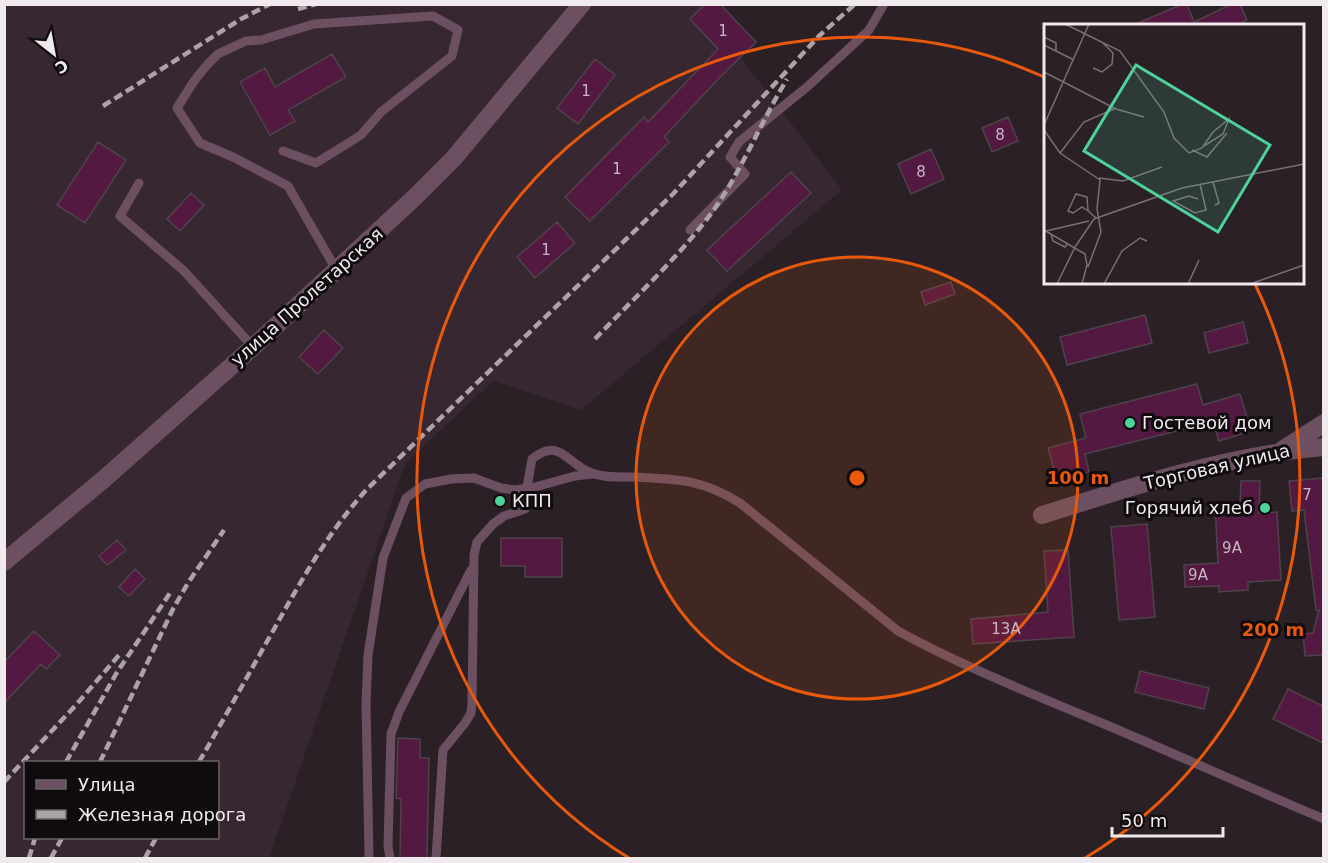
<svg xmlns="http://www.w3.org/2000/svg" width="1328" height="863" viewBox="0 0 1328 863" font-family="'DejaVu Sans',sans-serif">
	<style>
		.built { fill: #372731; fill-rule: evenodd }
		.building { fill: #531941; stroke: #4e434a; stroke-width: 1.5 }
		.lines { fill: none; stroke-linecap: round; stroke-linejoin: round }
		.lane { stroke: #6c5061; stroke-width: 9 }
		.street { stroke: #6c5061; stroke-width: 18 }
		.rail { stroke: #aba3a8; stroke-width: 4.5; stroke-dasharray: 9 4.5; stroke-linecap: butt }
		.ring { fill: none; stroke: #e8590c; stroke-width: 3 }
		.poi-dot { fill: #4dd39a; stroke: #100b0e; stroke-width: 2 }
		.labels { text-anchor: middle; stroke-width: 6; stroke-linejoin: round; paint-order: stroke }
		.number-label { font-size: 15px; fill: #c9b5c2 }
		.street-label { font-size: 18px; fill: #f0e9ed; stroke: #100b0e }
		.poi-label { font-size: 18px; fill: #f0e9ed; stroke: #100b0e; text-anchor: start }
		.inset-road { fill: none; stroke: #797076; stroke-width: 1.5 }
		.view { fill: #4dd39a; fill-opacity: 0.15; stroke: #4dd39a; stroke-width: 3 }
		.inset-edge { fill: none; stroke: #f0e9ed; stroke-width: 3 }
		.centre { fill: #e8590c; stroke: #100b0e; stroke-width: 3 }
		.ring-label { font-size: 18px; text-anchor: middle; font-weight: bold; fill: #e8590c; stroke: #100b0e; stroke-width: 6; stroke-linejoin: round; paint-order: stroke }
	</style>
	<rect width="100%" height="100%" fill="#2a2026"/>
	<path class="built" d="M5,5H701L842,190L581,410L493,381L405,464L269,858H5ZM26,762H218V838H26Z"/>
	<path class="building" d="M705,4H720L756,42L720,77L664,137L669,142L590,221L565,197L644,117L648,122L718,49L690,19Z
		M1183,4H1187L1194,22L1232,4H1240L1247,20L1236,26L1133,25Z
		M332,54L346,77L288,110L295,121L270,135L240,82L265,68L275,87Z
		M595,59L615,75L578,124L557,108Z
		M1008,117L1018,141L992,152L982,128Z
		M98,142L126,160L85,223L57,205Z
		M931,149L944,179L911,194L898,164Z
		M791,172L811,193L727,271L707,250Z
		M191,193L204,205L180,231L167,219Z
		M557,222L575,243L535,278L517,257Z
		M951,282L955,294L925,305L921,292Z
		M1145,315L1152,343L1067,365L1060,337Z
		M1243,322L1248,343L1209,353L1204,333Z
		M324,330L343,348L318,374L299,357Z
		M1197,384L1203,405L1240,394L1251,431L1219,441L1213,422L1085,454L1089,472L1057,480L1048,448L1086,438L1080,414Z
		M1323,478V655L1305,656L1303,634L1313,633L1319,610H1316L1304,510L1292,511L1289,481Z
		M1241,481H1260L1259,513L1277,512L1281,580L1248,582V590L1219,592V586L1185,587L1184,565L1218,563L1215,505L1240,504Z
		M1147,524L1155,617L1119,620L1111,527Z
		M501,538H562V577H525V566H501Z
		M117,540L126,550L107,565L99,556Z
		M1068,550L1074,637L973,644L971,619L1048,612L1044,551Z
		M135,569L145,579L129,596L119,587Z
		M34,631L60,655L46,669L41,664L4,703V662Z
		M1140,671L1209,688L1204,709L1135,692Z
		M1288,689L1323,706V743L1273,719Z
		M398,738L420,739V758H429L427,858H400L401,799L396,798Z"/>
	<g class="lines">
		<path class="lane" d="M283,151L316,163L361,135L381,112L452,56L458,30L433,16L314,24L261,40L246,41L218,54L207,65L194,81L177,108L200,143L233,157L288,186L337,271
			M139,183L120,216L184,271L253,347
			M690,230L745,174L730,157L739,142L807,87L869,30L884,4
			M369,857L366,703L368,655L383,558L406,498L425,484L451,479L474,478L501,488L515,490L535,487L575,476L592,474
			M390,858L388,846L391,734L399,712L471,570
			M436,858L443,750L465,723L471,713L472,702L474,555L477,542L493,524L504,516L525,509V498L532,459C561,436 567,465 592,473C605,478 620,477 633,477C677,479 701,479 740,503L898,631C962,666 1030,693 1097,721C1173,753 1248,787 1324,819"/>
		<path class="street" d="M1282,450L1324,423
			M1042,515C1134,486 1228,455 1324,447
			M4,562L104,479L253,347L415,197L454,158L582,4"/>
		<path class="rail" d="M298,9L316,4
			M103,106L241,19L270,4
			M595,339C635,297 679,257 713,211C742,170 761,122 787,79
			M66,762L116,674L170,593
			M100,762L173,609L188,583L224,530
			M199,762C224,719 248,675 273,631C302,579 327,534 367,489L673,194L819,36L855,4
			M4,782L76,705L120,654
			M29,858L35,838
			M51,858L62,838
			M145,858L156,838"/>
	</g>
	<circle cx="857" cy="478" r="221" fill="#e8590c" fill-opacity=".12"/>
	<g class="ring">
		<circle cx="857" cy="478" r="221"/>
		<path d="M629 858A443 443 0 0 1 1044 77M1255 284A443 443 0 0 1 1085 858"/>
	</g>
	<g class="poi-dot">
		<circle cx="1130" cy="423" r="6"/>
		<circle cx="500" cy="501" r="6"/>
		<circle cx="1265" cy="508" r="6"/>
	</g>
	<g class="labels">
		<g class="number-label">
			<text x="723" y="36">1</text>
			<text x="586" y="96">1</text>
			<text x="1000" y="140">8</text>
			<text x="617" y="174">1</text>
			<text x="921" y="177">8</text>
			<text x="546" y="255">1</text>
			<text x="1307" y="500">7</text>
			<text x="1232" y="553">9А</text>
			<text x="1198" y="580">9А</text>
			<text x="1006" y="634">13А</text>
		</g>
		<g class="street-label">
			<text transform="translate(307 297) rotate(-42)" y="6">улица Пролетарская</text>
			<text transform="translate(1217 467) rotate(-13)" y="6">Торговая улица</text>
		</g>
		<g class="poi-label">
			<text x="1142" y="429">Гостевой дом</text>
			<text x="512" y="507">КПП</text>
			<text x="1253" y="514" text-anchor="end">Горячий хлеб</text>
		</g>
	</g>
	<g transform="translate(1044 24)">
		<rect width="260" height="260" fill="#2a2026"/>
		<path class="inset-road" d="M21,0L76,27L120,88L130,114L145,129L158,124L169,108L185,95L179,110L160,122M0,13L12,19V27M0,21L30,36M49,44L58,48L68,40L69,29L58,18M0,48L72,85L100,93M0,101L45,0M0,106L16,129L56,156L53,185L57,208L44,243M148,126L163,133L183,109M16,129L40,98L70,85M55,154L79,157L118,143M169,158L175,179L171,181M154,175L145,172L129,177L151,189L162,186L156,160M44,187L38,183L29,189L24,187L32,170L43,173L44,187L52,194M0,206L41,230L43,241L38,260M2,207L45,197M7,210L9,217L21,223L24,219M31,223L50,195L138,164L260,140M13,260L31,223M60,260L78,227L96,214L103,217M144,260L155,236M206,260L260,241"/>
		<path class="view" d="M92,41L226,121L174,208L40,127Z"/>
		<rect width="260" height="260" class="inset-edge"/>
	</g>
	<circle cx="857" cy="478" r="9" class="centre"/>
	<g class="ring-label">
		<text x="1078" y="484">100 m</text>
		<text x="1273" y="636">200 m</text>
	</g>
	<rect width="1328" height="863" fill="none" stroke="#f0e9ed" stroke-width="12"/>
	<rect x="24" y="761" width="195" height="78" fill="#100b0e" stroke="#6a6467" stroke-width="1.5"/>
	<rect x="36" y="780" width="30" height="9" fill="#6c5061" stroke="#6a6467" stroke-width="1.5"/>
	<text x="78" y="791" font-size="18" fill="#f0e9ed">Улица</text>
	<rect x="36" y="810" width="30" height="9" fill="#aba3a8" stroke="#6a6467" stroke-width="1.5"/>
	<text x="78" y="821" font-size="18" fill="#f0e9ed">Железная дорога</text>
	<g transform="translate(54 54) rotate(149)" stroke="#100b0e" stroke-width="4.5" paint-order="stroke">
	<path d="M0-4.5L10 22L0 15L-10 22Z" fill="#f0e9ed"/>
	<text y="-9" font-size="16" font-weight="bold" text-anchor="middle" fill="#f0e9ed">С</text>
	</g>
	<path d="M1112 827v9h111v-9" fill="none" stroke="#f0e9ed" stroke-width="3"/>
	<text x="1121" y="827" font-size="18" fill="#f0e9ed" stroke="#100b0e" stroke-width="4.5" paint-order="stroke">50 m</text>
</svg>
